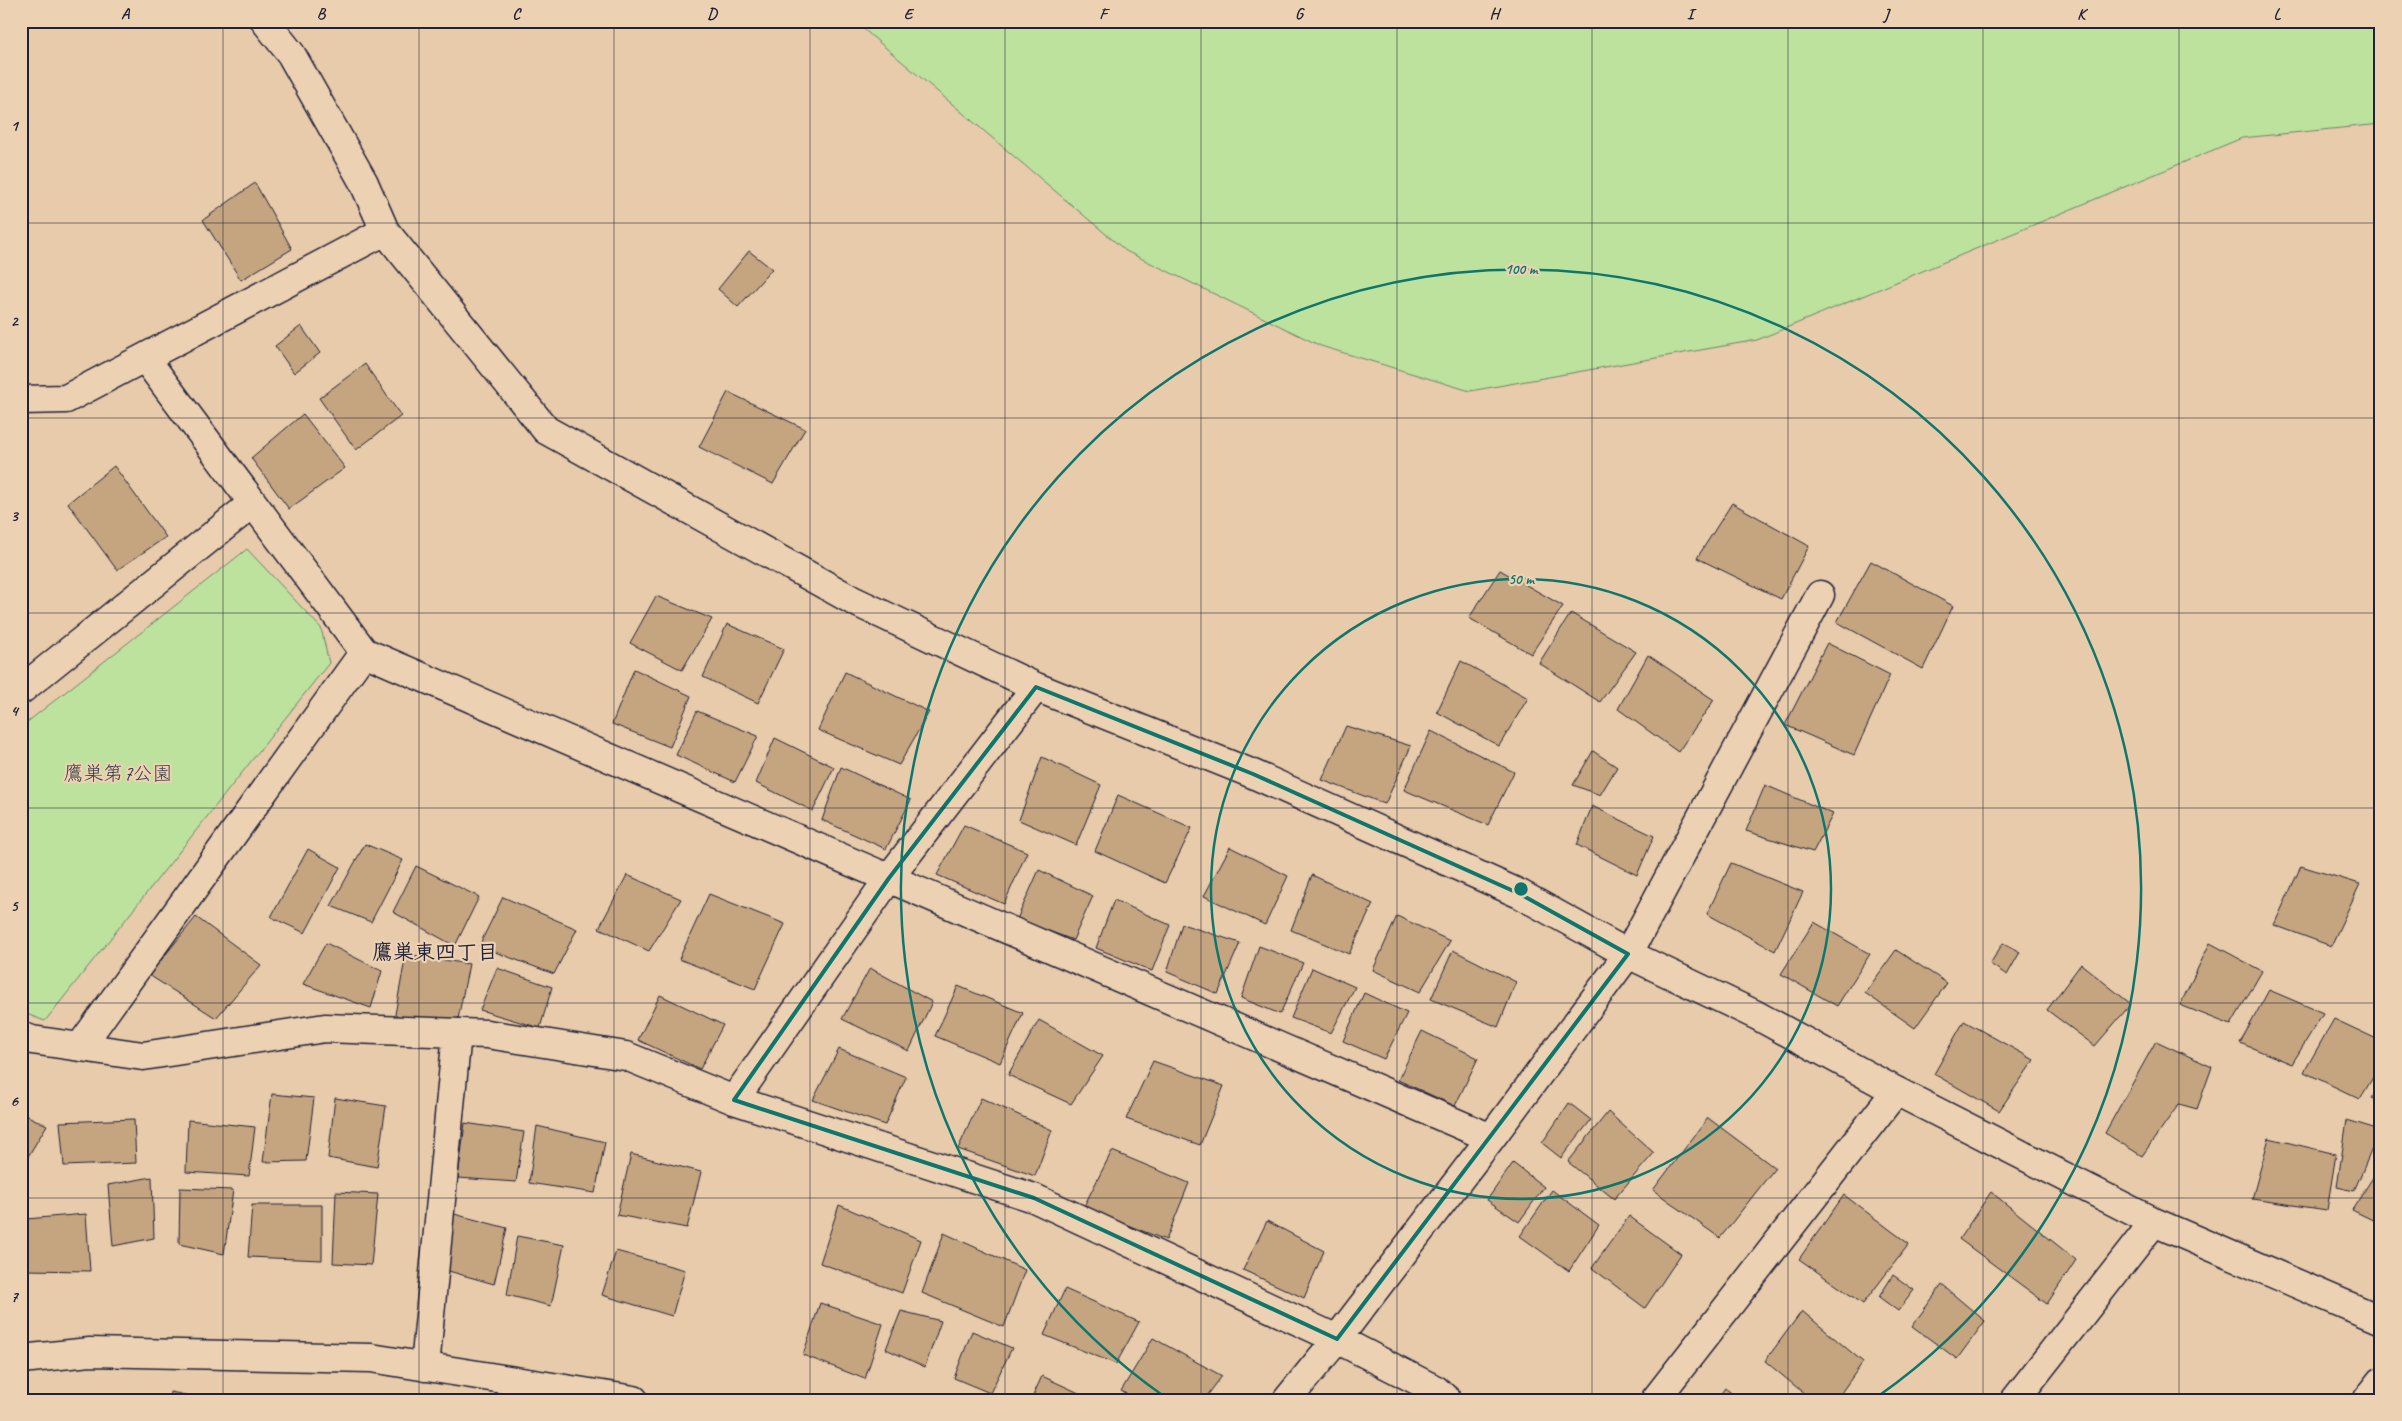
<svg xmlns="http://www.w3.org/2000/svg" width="2402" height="1421" viewBox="0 0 2402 1421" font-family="Caveat,'Klee One',sans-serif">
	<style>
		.green { fill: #bce29d; stroke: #6f826c }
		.building { fill: #c5a57f; stroke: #22223b }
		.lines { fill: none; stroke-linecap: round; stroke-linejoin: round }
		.minor-casing { stroke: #22223b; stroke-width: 31 }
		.minor { stroke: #ecd2b3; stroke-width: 28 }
		.marked { fill: none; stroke: #0f766e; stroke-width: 4; stroke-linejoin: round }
		.grid { fill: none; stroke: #22223b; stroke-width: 1; stroke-opacity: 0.55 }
		.ring { fill: none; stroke: #0f766e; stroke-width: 2.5 }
		.labels { text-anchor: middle; stroke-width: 4.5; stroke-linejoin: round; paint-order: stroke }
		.park-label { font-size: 20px; fill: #393f4a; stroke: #ecd2b3 }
		.neighbourhood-label { font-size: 21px; font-weight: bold; fill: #22223b; stroke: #ecd2b3 }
		.centre { fill: #0f766e; stroke: #ecd2b3; stroke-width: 2.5 }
		.ring-label { font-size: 15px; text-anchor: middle; font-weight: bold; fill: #0f766e; stroke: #ecd2b3; stroke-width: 4.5; stroke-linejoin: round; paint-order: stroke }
		.neatline { fill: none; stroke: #22223b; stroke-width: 2 }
		.grid-label { font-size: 16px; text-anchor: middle; font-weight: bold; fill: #22223b }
	</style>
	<rect width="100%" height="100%" fill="#e7cbaa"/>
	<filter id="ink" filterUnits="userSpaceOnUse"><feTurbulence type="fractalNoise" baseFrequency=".02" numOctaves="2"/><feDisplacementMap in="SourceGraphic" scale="10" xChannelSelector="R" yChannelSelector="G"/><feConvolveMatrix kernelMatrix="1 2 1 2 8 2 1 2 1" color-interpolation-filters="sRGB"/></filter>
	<g filter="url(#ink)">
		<path class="green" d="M854,21H2381V124L2242,138L1757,340L1470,391L1321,346L1126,251Z
			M247,549L321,628L329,663L45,1021L21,1012V727Z"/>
		<path class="building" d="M255,183L292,249L241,280L203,220Z
			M749,251L772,269L738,307L718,289Z
			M301,326L320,353L294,373L275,346Z
			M365,364L401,416L356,450L319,398Z
			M728,392L805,429L773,484L699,447Z
			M303,414L345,468L289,509L251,458Z
			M114,466L166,537L117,570L68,503Z
			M1732,503L1809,546L1781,599L1697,558Z
			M1871,561L1953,606L1923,669L1837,622Z
			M1500,570L1563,606L1531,654L1469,618Z
			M656,596L712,619L682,670L630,643Z
			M1571,613L1636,652L1600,702L1539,663Z
			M727,624L784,649L758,703L703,677Z
			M1827,643L1890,675L1854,755L1785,725Z
			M1648,655L1714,700L1678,752L1618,709Z
			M1461,661L1528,698L1499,746L1437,712Z
			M634,669L691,696L670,747L612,724Z
			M845,672L929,712L899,765L818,730Z
			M697,711L758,736L735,782L676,755Z
			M1346,726L1411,746L1385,804L1322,780Z
			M1431,731L1514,772L1488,825L1404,790Z
			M775,738L834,767L813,811L756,783Z
			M1593,751L1617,767L1600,795L1573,785Z
			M1042,757L1101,785L1076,845L1019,820Z
			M841,767L911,800L886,849L822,820Z
			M1765,785L1833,814L1813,852L1746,831Z
			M1118,795L1192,828L1165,883L1095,851Z
			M1592,806L1654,836L1637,875L1577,845Z
			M964,825L1027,852L1004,904L937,875Z
			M365,844L403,860L371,922L331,906Z
			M1230,847L1288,876L1265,925L1204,896Z
			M308,849L340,867L305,933L271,917Z
			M1731,863L1803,892L1775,951L1707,914Z
			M416,866L479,897L455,946L393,912Z
			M2301,866L2360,884L2331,946L2274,925Z
			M1039,870L1093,896L1073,940L1017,919Z
			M627,875L681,899L649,951L599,928Z
			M1312,875L1373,904L1349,954L1291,930Z
			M709,894L785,924L755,989L679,959Z
			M503,897L577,929L554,974L479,946Z
			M1114,900L1170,925L1152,971L1096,948Z
			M1397,916L1450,941L1420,992L1373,970Z
			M196,917L261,965L216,1018L149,975Z
			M1814,922L1870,954L1837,1006L1781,974Z
			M1182,924L1240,943L1218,994L1167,972Z
			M326,943L382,971L371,1008L303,984Z
			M2003,943L2020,952L2007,975L1990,964Z
			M2210,943L2262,971L2231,1025L2180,1005Z
			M1259,946L1303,963L1280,1014L1241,998Z
			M1453,950L1516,982L1498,1027L1431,999Z
			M1896,950L1947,983L1915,1028L1865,993Z
			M406,954L469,964L458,1019L394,1020Z
			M2081,964L2131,1004L2095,1046L2047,1010Z
			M497,968L552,987L540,1028L480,1010Z
			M870,968L932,1002L909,1051L842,1019Z
			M1312,968L1355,987L1331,1033L1291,1018Z
			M958,986L1023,1013L1000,1063L935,1036Z
			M2269,990L2323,1013L2292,1064L2240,1043Z
			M1364,993L1407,1013L1384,1059L1343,1041Z
			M660,995L723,1025L700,1069L638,1040Z
			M2334,1019L2381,1041V1064L2360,1099L2304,1072Z
			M1039,1020L1103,1056L1071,1104L1008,1075Z
			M1964,1021L2034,1060L1999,1111L1934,1074Z
			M1422,1031L1478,1058L1455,1106L1398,1080Z
			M2156,1041L2212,1067L2197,1109L2179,1104L2142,1156L2105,1133Z
			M839,1049L906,1077L885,1125L813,1100Z
			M1153,1061L1224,1086L1200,1145L1126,1119Z
			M2381,1084V1102L2372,1098Z
			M272,1094L314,1098L306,1161L263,1162Z
			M335,1098L386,1106L377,1167L328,1158Z
			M981,1098L1052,1130L1035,1176L958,1149Z
			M1569,1103L1591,1120L1561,1158L1542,1143Z
			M1608,1112L1654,1153L1614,1199L1568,1162Z
			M21,1113L47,1125L21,1168Z
			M1708,1118L1775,1168L1720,1238L1653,1190Z
			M134,1119L136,1163L64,1166L60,1122Z
			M188,1120L255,1127L249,1176L186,1172Z
			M2347,1120L2380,1130L2354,1191L2337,1187Z
			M465,1123L524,1132L516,1182L458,1178Z
			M537,1126L605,1142L595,1193L529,1183Z
			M2269,1138L2336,1154L2327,1210L2252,1199Z
			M1112,1151L1189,1183L1166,1240L1083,1208Z
			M631,1154L701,1172L687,1228L617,1215Z
			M1513,1163L1544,1187L1519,1222L1487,1200Z
			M2381,1165V1224L2352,1210Z
			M152,1177L154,1238L113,1246L108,1185Z
			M180,1188L233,1190L224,1254L179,1244Z
			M1552,1190L1599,1225L1569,1271L1520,1236Z
			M336,1192L378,1194L371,1265L333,1263Z
			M1991,1192L2076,1260L2047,1304L1959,1239Z
			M1844,1195L1909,1244L1863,1304L1799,1259Z
			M252,1205H322V1260L248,1257Z
			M839,1205L921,1240L902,1293L820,1263Z
			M86,1214L90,1271L25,1270L26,1219Z
			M454,1214L507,1228L494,1284L445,1270Z
			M1629,1216L1681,1254L1645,1308L1592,1268Z
			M1267,1221L1324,1251L1304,1298L1243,1270Z
			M944,1233L1025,1270L1004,1327L922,1293Z
			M517,1236L564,1245L551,1306L507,1295Z
			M616,1251L685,1270L672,1316L602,1295Z
			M1893,1275L1914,1290L1898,1311L1879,1297Z
			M1942,1285L1985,1321L1957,1359L1912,1326Z
			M1065,1289L1139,1322L1116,1364L1044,1335Z
			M820,1303L883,1324L865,1379L803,1355Z
			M901,1311L941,1321L925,1367L886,1349Z
			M1802,1311L1863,1362L1836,1400H1812L1765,1361Z
			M972,1331L1012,1348L990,1393L954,1378Z
			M1153,1338L1222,1376L1204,1400H1137L1121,1391Z
			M1042,1376L1092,1399L1031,1400Z
			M1725,1388L1740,1400H1716Z
			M170,1392L186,1395L185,1400H169Z"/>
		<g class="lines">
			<defs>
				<path id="minor" d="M265,21L291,54L364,183L385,231L546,430L854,601L1036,687L1253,774L1520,894L1628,954L1756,1015L1896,1091L2154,1222L2381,1320
					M145,358L364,652L1491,1138
					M21,400L66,399L385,231
					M21,690L253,503
					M21,1036L32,1040L143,1056L325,1028L487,1034L626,1056L734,1100L1034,1198L1337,1339L1436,1390L1447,1400
					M80,1047L364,652
					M734,1100L889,878L1036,687
					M21,1359L90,1352L371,1358L634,1400
					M425,1367L457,1033
					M1287,1400L1337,1339L1491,1138L1628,954L1820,595
					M1655,1400L1896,1091
					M2015,1400L2154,1222
					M2367,1400L2381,1382"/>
			</defs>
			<use href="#minor" class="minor-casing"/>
			<use href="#minor" class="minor"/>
		</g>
	</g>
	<path class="marked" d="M1036,687L1253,774L1520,894L1628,954L1337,1339L1034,1198L734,1100L889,878Z"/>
	<path class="grid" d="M223,21V1400M419,21V1400M614,21V1400M810,21V1400M1005,21V1400M1201,21V1400M1397,21V1400M1592,21V1400M1788,21V1400M1983,21V1400M2179,21V1400M21,223H2381M21,418H2381M21,613H2381M21,808H2381M21,1003H2381M21,1198H2381"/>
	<g class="ring">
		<circle cx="1521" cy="889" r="310"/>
		<path d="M1165 1397A620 620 0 1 1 1877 1397"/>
	</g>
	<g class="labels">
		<g class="park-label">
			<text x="118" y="780">鷹巣第7公園</text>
		</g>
		<g class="neighbourhood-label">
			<text x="435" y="959">鷹巣東四丁目</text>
		</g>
	</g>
	<circle cx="1521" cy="889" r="8" class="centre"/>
	<g class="ring-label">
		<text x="1521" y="274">100 m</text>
		<text x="1521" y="584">50 m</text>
	</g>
	<rect width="2402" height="1421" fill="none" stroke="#ecd2b3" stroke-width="55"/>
	<rect x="28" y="28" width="2346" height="1366" class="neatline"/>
	<g class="grid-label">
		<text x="125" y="19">A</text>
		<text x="321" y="19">B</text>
		<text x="516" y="19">C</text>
		<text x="712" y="19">D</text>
		<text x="908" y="19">E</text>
		<text x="1103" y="19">F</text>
		<text x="1299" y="19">G</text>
		<text x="1494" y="19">H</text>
		<text x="1690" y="19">I</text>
		<text x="1886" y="19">J</text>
		<text x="2081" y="19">K</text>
		<text x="2277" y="19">L</text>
		<text x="14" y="131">1</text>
		<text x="14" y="326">2</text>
		<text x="14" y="521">3</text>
		<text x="14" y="716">4</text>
		<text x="14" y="911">5</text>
		<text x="14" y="1106">6</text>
		<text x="14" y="1302">7</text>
	</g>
</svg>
